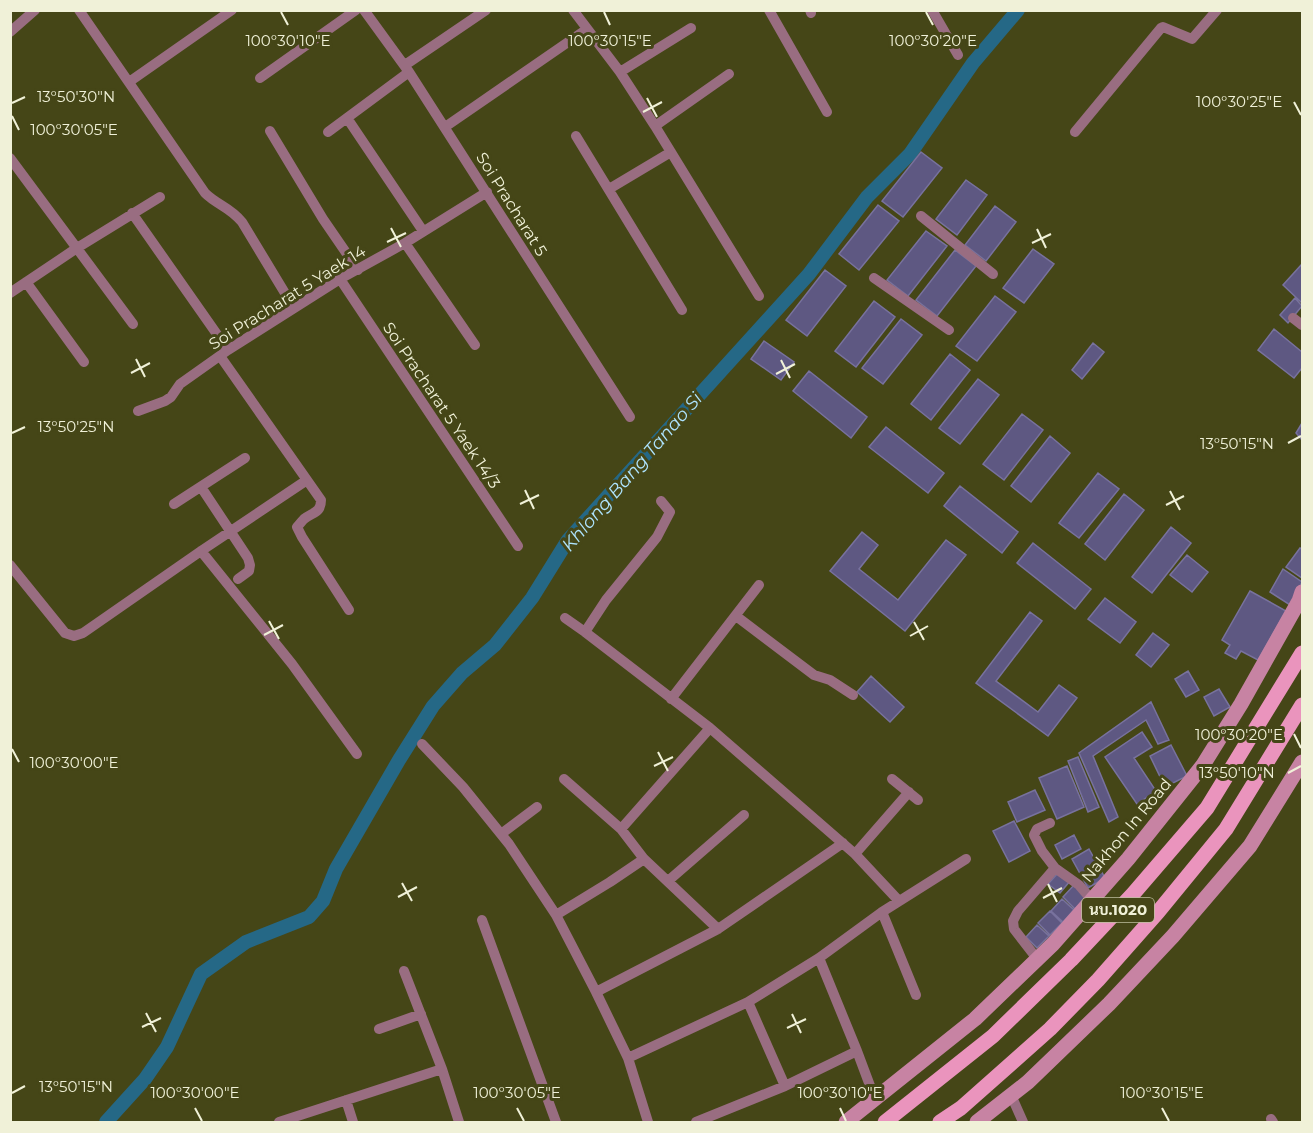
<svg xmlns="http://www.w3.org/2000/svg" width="1313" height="1133" viewBox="0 0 1313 1133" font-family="Montserrat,Sarabun,sans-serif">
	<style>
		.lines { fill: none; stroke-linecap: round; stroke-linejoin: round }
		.canal { stroke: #256886; stroke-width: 14 }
		.building { fill: #5e5882; stroke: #78729e; stroke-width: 1.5 }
		.minor { stroke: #996d81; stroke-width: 10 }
		.secondary { stroke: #c783a3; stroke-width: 15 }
		.primary { stroke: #ea94bd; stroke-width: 15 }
		.ticks { fill: none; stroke: #f0f1d8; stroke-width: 2 }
		.labels { text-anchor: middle; stroke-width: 6; stroke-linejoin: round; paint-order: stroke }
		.shield { fill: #454617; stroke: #bdbe9e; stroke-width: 1.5 }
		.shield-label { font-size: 15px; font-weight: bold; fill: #f0f1d8 }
		.street-label { font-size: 16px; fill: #f0f1d8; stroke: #454617 }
		.water-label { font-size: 18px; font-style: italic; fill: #aee4ff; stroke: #454617 }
		.ticks-label { font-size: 15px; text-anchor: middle; fill: #f0f1d8; stroke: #454617; stroke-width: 6; stroke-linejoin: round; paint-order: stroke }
	</style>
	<rect width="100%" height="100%" fill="#454617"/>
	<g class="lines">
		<path class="canal" d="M106,1122L145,1079L167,1047L201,974L246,942L309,917L323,901L336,869L399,760L433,706L462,673L495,645L532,598L568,540L809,274L867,197L910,154L973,63L1018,10"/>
	</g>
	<path class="building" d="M921,152L942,168L903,217L882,201Z
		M966,180L987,195L957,235L936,219Z
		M878,205L899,221L859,270L839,254Z
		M995,206L1016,222L986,261L965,245Z
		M926,231L947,246L908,296L887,280Z
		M1033,249L1054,264L1024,303L1003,288Z
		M955,250L976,266L937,316L916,300Z
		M1302,264V303L1283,285Z
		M825,270L846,286L807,336L786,320Z
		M995,296L1016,312L977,361L956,346Z
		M1295,298L1302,306L1288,323L1280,315Z
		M874,301L895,317L856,367L835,351Z
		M901,319L922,335L883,384L862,368Z
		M1274,329L1302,352V368L1294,378L1258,350Z
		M764,341L794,362L781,380L751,359Z
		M1093,343L1104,352L1082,379L1072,370Z
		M950,354L970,370L931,420L911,404Z
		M809,371L867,417L851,438L793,391Z
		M978,379L999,395L960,444L939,428Z
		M1022,414L1043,430L1004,480L983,464Z
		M1302,423V440L1296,433Z
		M886,427L944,473L928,493L869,447Z
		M1050,436L1070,453L1031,502L1011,486Z
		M1098,473L1119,489L1079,538L1059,523Z
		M960,486L1018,532L1002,553L944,506Z
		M1124,494L1144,510L1105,560L1085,544Z
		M1171,527L1191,543L1152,593L1132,577Z
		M862,532L878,545L859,569L898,600L946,540L966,555L905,631L830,571Z
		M1033,543L1091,589L1075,609L1017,563Z
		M1300,548L1302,549V578L1286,567Z
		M1187,555L1208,572L1192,592L1170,575Z
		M1283,569L1302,582L1290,605L1270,592Z
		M1250,591L1286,611L1258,660L1241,651L1236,659L1225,653L1230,645L1222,640Z
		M1105,598L1136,622L1120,643L1088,619Z
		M1030,612L1042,621L996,681L1038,712L1059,685L1077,698L1048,736L976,683Z
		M1153,633L1169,645L1151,667L1136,655Z
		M1188,671L1199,690L1186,697L1175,679Z
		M871,676L904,707L890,722L857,692Z
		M1219,689L1230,707L1214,716L1204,697Z
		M1151,702L1169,740L1158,744L1146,720L1093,756L1118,817L1109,822L1079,753Z
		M1142,732L1152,747L1134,758L1156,791L1137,804L1105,757Z
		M1171,745L1187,776L1165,787L1150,756Z
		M1078,757L1099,807L1088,812L1068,761Z
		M1067,766L1084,807L1057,819L1039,778Z
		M1035,790L1045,810L1017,822L1008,802Z
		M1014,821L1030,851L1009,862L993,831Z
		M1074,835L1081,849L1062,859L1055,845Z
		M1089,849L1105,878L1088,888L1072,859Z
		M1059,872L1070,881L1060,893L1048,884Z
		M1074,885L1086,897L1075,909L1063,897Z
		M1062,899L1074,910L1063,922L1051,911Z
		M1050,911L1062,923L1050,935L1038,923Z
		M1037,925L1049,936L1037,948L1026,937Z"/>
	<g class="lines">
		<path class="minor" d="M79,10L205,193C217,205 230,207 242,222L294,308
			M364,10L409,72L630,417
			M573,10L620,72L655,126L759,296
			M769,10L827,112
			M810,10L811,13
			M932,10L958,55
			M10,32L35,10
			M405,65L486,10
			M620,72L691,28
			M260,78L356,10
			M129,82L232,10
			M347,118L423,231
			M655,126L729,74
			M445,127L587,29
			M270,131L323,219L358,270
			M328,132L409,72
			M1075,132L1161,28L1163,27L1192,39L1217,10
			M576,136L682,310
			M10,158L133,324
			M609,189L671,152
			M132,213L228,350
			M921,216L993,274
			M405,243L475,345
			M874,278L949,330
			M340,279L518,546
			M26,282L84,362
			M10,293L77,248L160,197
			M1293,318L1302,325
			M220,356L321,500C321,513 313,512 304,519C302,521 300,524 297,527L302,537L349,610
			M138,411L165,401L171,397L180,384L228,350L340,279L405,243L487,192
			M201,487L248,558L250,565L249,571L238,579
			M661,501L670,512L657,537L606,600L585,632L710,728L855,854L899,901
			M174,504L245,458
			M201,551L292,664L357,754
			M10,565L65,633L74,636L83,633L201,551L307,480
			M736,616L814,675L830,680L853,695
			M565,618L585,632
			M671,699L759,585
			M710,728L621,829L644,859L718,929
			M422,744L463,787L509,844L556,915L596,992L628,1058L648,1122
			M564,779L621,829
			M892,779L918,800
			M1050,823L1037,829L1034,835L1042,851L1055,868
			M501,834L537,807
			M855,854L909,792
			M668,881L744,815
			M882,912L916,995
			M556,915L610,882L644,859
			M482,920L556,1122
			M819,958L857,1051L875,1099
			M1038,960L1014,929L1013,921L1018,911L1055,868L1079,885L1091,899
			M404,971L442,1069L459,1122
			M596,992L718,929L843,843
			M748,1002L785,1086
			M379,1029L421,1014
			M628,1058L748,1002L819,958L882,912L966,859
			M1011,1095L1023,1122
			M346,1100L353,1122
			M1271,1119L1273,1122
			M279,1122L442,1069
			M696,1122L785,1086L857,1051"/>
		<path class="secondary" d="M846,1122L975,1019L1053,944L1128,859L1203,765L1241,704L1299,601L1302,592
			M977,1122L1028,1082L1109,1004L1173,936L1250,846L1302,762"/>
		<path class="primary" d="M885,1122L993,1036L1071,960L1133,894L1207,808L1302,653
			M940,1122L961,1108L1050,1029L1098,980L1158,912L1226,829L1302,705"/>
	</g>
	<path class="ticks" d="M281,12L288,25M604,12L610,25M926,12L933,25M647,98L657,117M1294,102L1301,115M12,103L25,97M643,112L662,102M12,116L19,130M391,228L401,247M1037,229L1046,248M387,242L406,233M1032,243L1051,234M136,359L145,377M781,360L790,378M131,373L150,363M776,374L795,364M12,433L25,427M1288,443L1301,436M525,490L534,509M1170,491L1180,510M520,504L539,495M1166,505L1184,496M269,621L279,639M914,622L924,640M264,635L283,625M910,636L928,626M1294,734L1301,748M12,749L19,762M658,752L668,771M654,766L673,757M1288,773L1301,766M402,883L412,901M1048,884L1057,902M398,897L417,887M1043,898L1062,888M146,1013L156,1032M792,1014L801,1033M142,1027L161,1018M787,1028L806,1019M12,1093L25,1086M195,1108L202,1121M517,1108L524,1121M840,1108L846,1121M1162,1108L1169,1121"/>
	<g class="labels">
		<rect class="shield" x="1082" y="898" width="72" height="24" rx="4.5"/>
		<g class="shield-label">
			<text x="1118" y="915">นบ.1020</text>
		</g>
		<g class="street-label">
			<text transform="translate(512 204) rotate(58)" y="6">Soi Pracharat 5</text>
			<text transform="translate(287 297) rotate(-32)" y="6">Soi Pracharat 5 Yaek 14</text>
			<text transform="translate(442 405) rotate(56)" y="6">Soi Pracharat 5 Yaek 14/3</text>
			<text transform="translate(1126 830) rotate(-50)" y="6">Nakhon In Road</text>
		</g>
		<g class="water-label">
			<text transform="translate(632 472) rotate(-49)" y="6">Khlong Bang Tanao Si</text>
		</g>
	</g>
	<g class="ticks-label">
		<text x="288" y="46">100°30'10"E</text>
		<text x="610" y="46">100°30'15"E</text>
		<text x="933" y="46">100°30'20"E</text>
		<text x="76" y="102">13°50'30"N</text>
		<text x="1239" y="107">100°30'25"E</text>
		<text x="74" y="135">100°30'05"E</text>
		<text x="76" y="432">13°50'25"N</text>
		<text x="1237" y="449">13°50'15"N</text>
		<text x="1239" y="740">100°30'20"E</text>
		<text x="74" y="768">100°30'00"E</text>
		<text x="1237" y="778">13°50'10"N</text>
		<text x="76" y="1092">13°50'15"N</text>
		<text x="195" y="1098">100°30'00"E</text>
		<text x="517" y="1098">100°30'05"E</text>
		<text x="840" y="1098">100°30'10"E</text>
		<text x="1162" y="1098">100°30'15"E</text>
	</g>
	<rect width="1313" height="1133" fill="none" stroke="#f0f1d8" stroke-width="24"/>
</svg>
